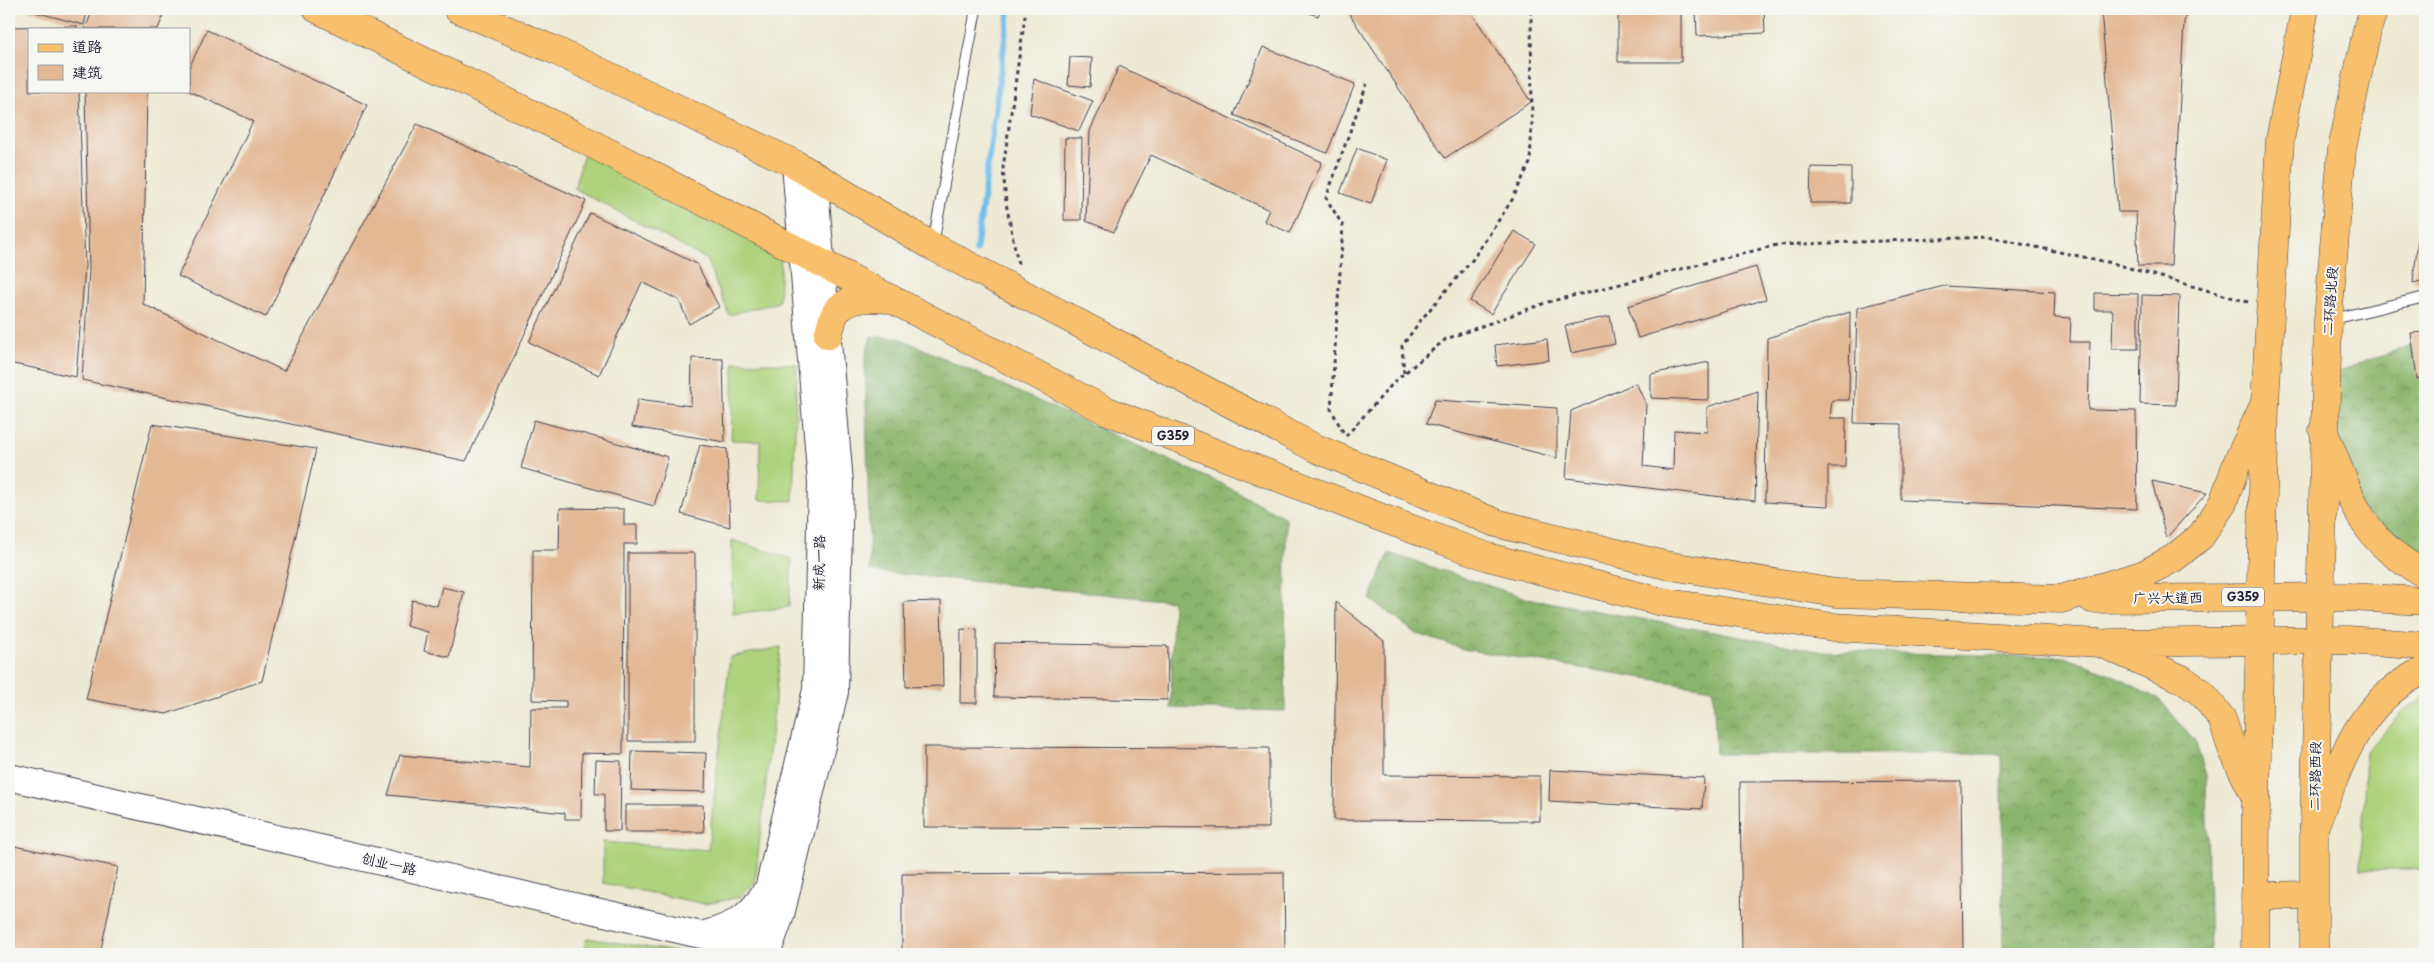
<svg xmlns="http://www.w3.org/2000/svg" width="2434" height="963" viewBox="0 0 2434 963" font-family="'Playpen Sans','LXGW WenKai TC',sans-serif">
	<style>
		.grass { fill: #aed37c; stroke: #687a5c }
		.forest { fill: url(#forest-crowns); stroke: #566c54 }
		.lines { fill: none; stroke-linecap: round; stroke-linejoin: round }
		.stream { stroke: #6fbeea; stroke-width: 6 }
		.building { fill: #e3b895 }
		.service-casing { stroke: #404052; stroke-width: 12 }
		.tertiary-casing { stroke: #404052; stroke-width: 28 }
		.primary-casing { stroke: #404052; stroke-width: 29 }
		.trunk-casing { stroke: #404052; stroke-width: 29 }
		.path { stroke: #404052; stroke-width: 3; stroke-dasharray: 4 4; stroke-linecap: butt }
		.service { stroke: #fff; stroke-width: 10 }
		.tertiary { stroke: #fff; stroke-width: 26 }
		.primary { stroke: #f8bf6c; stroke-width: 28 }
		.trunk { stroke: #f8bf6c; stroke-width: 28 }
		.labels { text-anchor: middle; stroke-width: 4; stroke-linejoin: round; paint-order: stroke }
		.shield { fill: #f6f6f2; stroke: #626272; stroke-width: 1 }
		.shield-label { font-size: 12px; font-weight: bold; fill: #22223b }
		.street-label { font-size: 14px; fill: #22223b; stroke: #f6f6f2 }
	</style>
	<defs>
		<pattern id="forest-crowns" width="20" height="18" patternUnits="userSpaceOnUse" patternTransform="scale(1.25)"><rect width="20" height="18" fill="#8ab56c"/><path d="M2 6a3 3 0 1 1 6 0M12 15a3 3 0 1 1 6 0" fill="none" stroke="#70935a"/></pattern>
	</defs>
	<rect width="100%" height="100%" fill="#f6f6f2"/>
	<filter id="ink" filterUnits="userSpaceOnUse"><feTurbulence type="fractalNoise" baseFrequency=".02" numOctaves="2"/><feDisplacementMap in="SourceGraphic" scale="10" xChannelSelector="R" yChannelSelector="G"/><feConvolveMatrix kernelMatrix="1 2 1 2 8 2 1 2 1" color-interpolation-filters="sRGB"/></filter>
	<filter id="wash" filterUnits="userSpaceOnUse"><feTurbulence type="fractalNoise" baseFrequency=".0096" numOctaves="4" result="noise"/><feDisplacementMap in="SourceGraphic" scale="20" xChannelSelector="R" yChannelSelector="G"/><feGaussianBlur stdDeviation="1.12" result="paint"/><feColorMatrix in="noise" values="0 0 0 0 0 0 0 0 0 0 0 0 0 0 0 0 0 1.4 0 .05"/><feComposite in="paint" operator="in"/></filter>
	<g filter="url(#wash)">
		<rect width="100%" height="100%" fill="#ede9d3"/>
		<path class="grass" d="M585,150L781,254L779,302L729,315L706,259L574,188Z
			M734,362L797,364L793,501L759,500L760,441L731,440Z
			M732,540L792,559L789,607L733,614Z
			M781,647L755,882L740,897L705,904L603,883V842L708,850L730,657Z
			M2425,696V869H2361L2366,751L2404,710Z
			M587,938L685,953L687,954H583Z"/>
		<path class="forest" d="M871,336L899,338L1222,484L1286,518L1285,711L1171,708L1173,601L870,571L865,358Z
			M2425,340V565L2343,493L2330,374Z
			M1389,553L1526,598L1818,651L2065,657L2113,675L2160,700L2195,741L2206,775L2210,954H2003L2002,754H1716L1713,689L1463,649L1415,633L1370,599Z"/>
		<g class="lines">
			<path class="stream" d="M976,251L1009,9"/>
		</g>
		<g id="blocks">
			<path class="building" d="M24,9H88L84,25Z
				M93,9H166L158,29H85Z
				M1298,9H1321L1318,16Z
				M1346,9H1469L1531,102L1445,158Z
				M1618,9H1681V62H1618Z
				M1696,9H1764L1765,33L1697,36Z
				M2101,9H2188L2184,22L2171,266H2138L2136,212H2118Z
				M77,26V29H29V91H79L85,267L76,377L9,363V27Z
				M207,30L367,105L266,317L178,276L253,121L189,91V68Z
				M1263,47L1355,84L1327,153L1234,115Z
				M1070,57L1092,58L1090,87L1068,85Z
				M1119,66L1322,162L1290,233L1264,221L1269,210L1151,155L1114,232L1086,221L1090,131Z
				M1034,79L1093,101L1079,131L1030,114Z
				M85,91H147L143,304L284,371L417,124L586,201L466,461L82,380L89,270Z
				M1065,138H1082L1081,220H1064Z
				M1357,148L1387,160L1371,204L1340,193Z
				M1811,167L1851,168V203H1810Z
				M2424,187L2425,280L2413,283Z
				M590,213L697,264L719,307L689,324L679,300L642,282L599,375L529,342Z
				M1514,231L1536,244L1491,314L1470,301Z
				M1756,267L1766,299L1638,338L1628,306Z
				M1944,286L2055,292L2054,317L2071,318L2070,342H2090L2088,410L2136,411L2137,509L1901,500V424L1854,423L1857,308Z
				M2095,293L2138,294V349H2112L2113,310H2095Z
				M2142,295L2179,296L2176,405L2140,404Z
				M1850,312L1849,400H1832L1830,418H1846L1845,467H1828V506L1765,502L1767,338Z
				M1610,316L1615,344L1571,353L1565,326Z
				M2425,332V377L2417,379L2411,333Z
				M1547,339L1549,360L1497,366L1495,345Z
				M692,358L723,359L725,442L632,427L638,399L691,406Z
				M1709,362V400L1651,398V374Z
				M1636,383L1646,404L1643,466L1673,470L1674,430L1707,432V407L1758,391L1755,501L1566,478L1571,411Z
				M1435,400L1557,408V458L1426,424Z
				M534,420L668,457L654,506L521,468Z
				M152,424L316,449L262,681L166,714L86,699Z
				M700,445L727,449L730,527L681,514Z
				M2152,481L2207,493L2166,538Z
				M560,508L624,509V525H637V544H624L623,754L582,753L581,819H565V813L388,795L400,755L530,767L531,708H566V701L532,700L533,550H559Z
				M628,553H695V741H628Z
				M442,587L464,592L449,657L424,651L428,632L406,626L412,600L437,606Z
				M941,601L943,686L906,687L904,602Z
				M1336,602L1384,641V775L1540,776V821L1334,820Z
				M961,629L977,630V703H960Z
				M995,643L1168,646L1167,700L994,697Z
				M924,747L1269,748V828L924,827Z
				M632,751L706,753L705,792L631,790Z
				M596,760L621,761L620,831H604V794H595Z
				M1550,770L1704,778L1702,809L1549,801Z
				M1961,781L1963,954H1742L1740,782Z
				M625,805H703L704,832H625Z
				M9,845L118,867L100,954H9Z
				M1284,872L1285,954H902V874Z"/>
		</g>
	</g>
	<g filter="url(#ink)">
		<use href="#blocks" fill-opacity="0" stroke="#404052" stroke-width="1"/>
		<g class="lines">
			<defs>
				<path id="service" d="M933,244L976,9
					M2329,320L2425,297"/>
				<path id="tertiary" d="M9,777L701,935L765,952
					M701,935C729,928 749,919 764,893
					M747,954L763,910L816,690L821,483L795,164
					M767,954L781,915L835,692L840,483L814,176"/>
				<path id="primary" d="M2255,896L2314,895
					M2255,954L2256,798L2265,403L2280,140L2305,9
					M2314,954V827L2328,320L2342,149L2367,30L2374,9"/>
				<path id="trunk" d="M317,9L573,134L1105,410L1382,518L1488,557L1662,602L1833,627L2100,643L2182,679L2203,694L2222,719L2232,749L2256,798
					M458,9L554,50L795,164L932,246L1315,448L1496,523L1665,565L1836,593L2061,599L2142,575L2174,558L2201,536L2223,503L2237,463L2265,403
					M828,335C831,328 832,317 836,312C849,295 871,298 889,299
					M2323,430C2351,495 2357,539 2425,574
					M2092,599L2348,597L2425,601
					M2109,643L2348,640L2425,646
					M2314,827C2342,763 2356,701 2425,670"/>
			</defs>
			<use href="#service" class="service-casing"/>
			<use href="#tertiary" class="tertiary-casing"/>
			<use href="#primary" class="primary-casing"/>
			<use href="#trunk" class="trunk-casing"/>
			<path class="path" d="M1018,264L1006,203L1003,168L1026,9
				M1404,373L1402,346L1420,321L1473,259L1512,200L1530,163L1532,122L1531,9
				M1343,432L1331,409L1343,226L1326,198L1367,84
				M1346,436L1396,380L1446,339L1548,302L1777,245L1988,237L2112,263L2248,302"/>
			<use href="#service" class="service"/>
			<use href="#tertiary" class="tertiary"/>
			<use href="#primary" class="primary"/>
			<use href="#trunk" class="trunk"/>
		</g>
	</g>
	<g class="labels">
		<g class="shield">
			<rect x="1152" y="426.5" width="42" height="19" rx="4"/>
			<rect x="2222" y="587.5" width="42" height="19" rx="4"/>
		</g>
		<g class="shield-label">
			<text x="1173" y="440">G359</text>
			<text x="2243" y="601">G359</text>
		</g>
		<g class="street-label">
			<text transform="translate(2330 301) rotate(-86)" y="5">二环路北段</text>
			<text transform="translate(819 563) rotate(-89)" y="5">新成一路</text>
			<text transform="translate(2168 598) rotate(-1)" y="5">广兴大道西</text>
			<text transform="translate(2315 776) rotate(-89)" y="5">二环路西段</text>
			<text transform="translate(389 864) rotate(13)" y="5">创业一路</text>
		</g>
	</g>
	<rect width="2434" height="963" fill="none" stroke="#f6f6f2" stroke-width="30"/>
	<rect x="28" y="28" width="162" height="65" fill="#f6f6f2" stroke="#a1a1a9"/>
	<rect x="38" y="44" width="25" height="8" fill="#f8bf6c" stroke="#a1a1a9"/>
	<text x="72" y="52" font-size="15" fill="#22223b">道路</text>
	<rect x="38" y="65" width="25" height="15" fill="#e3b895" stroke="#a1a1a9"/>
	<text x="72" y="78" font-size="15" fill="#22223b">建筑</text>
</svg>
